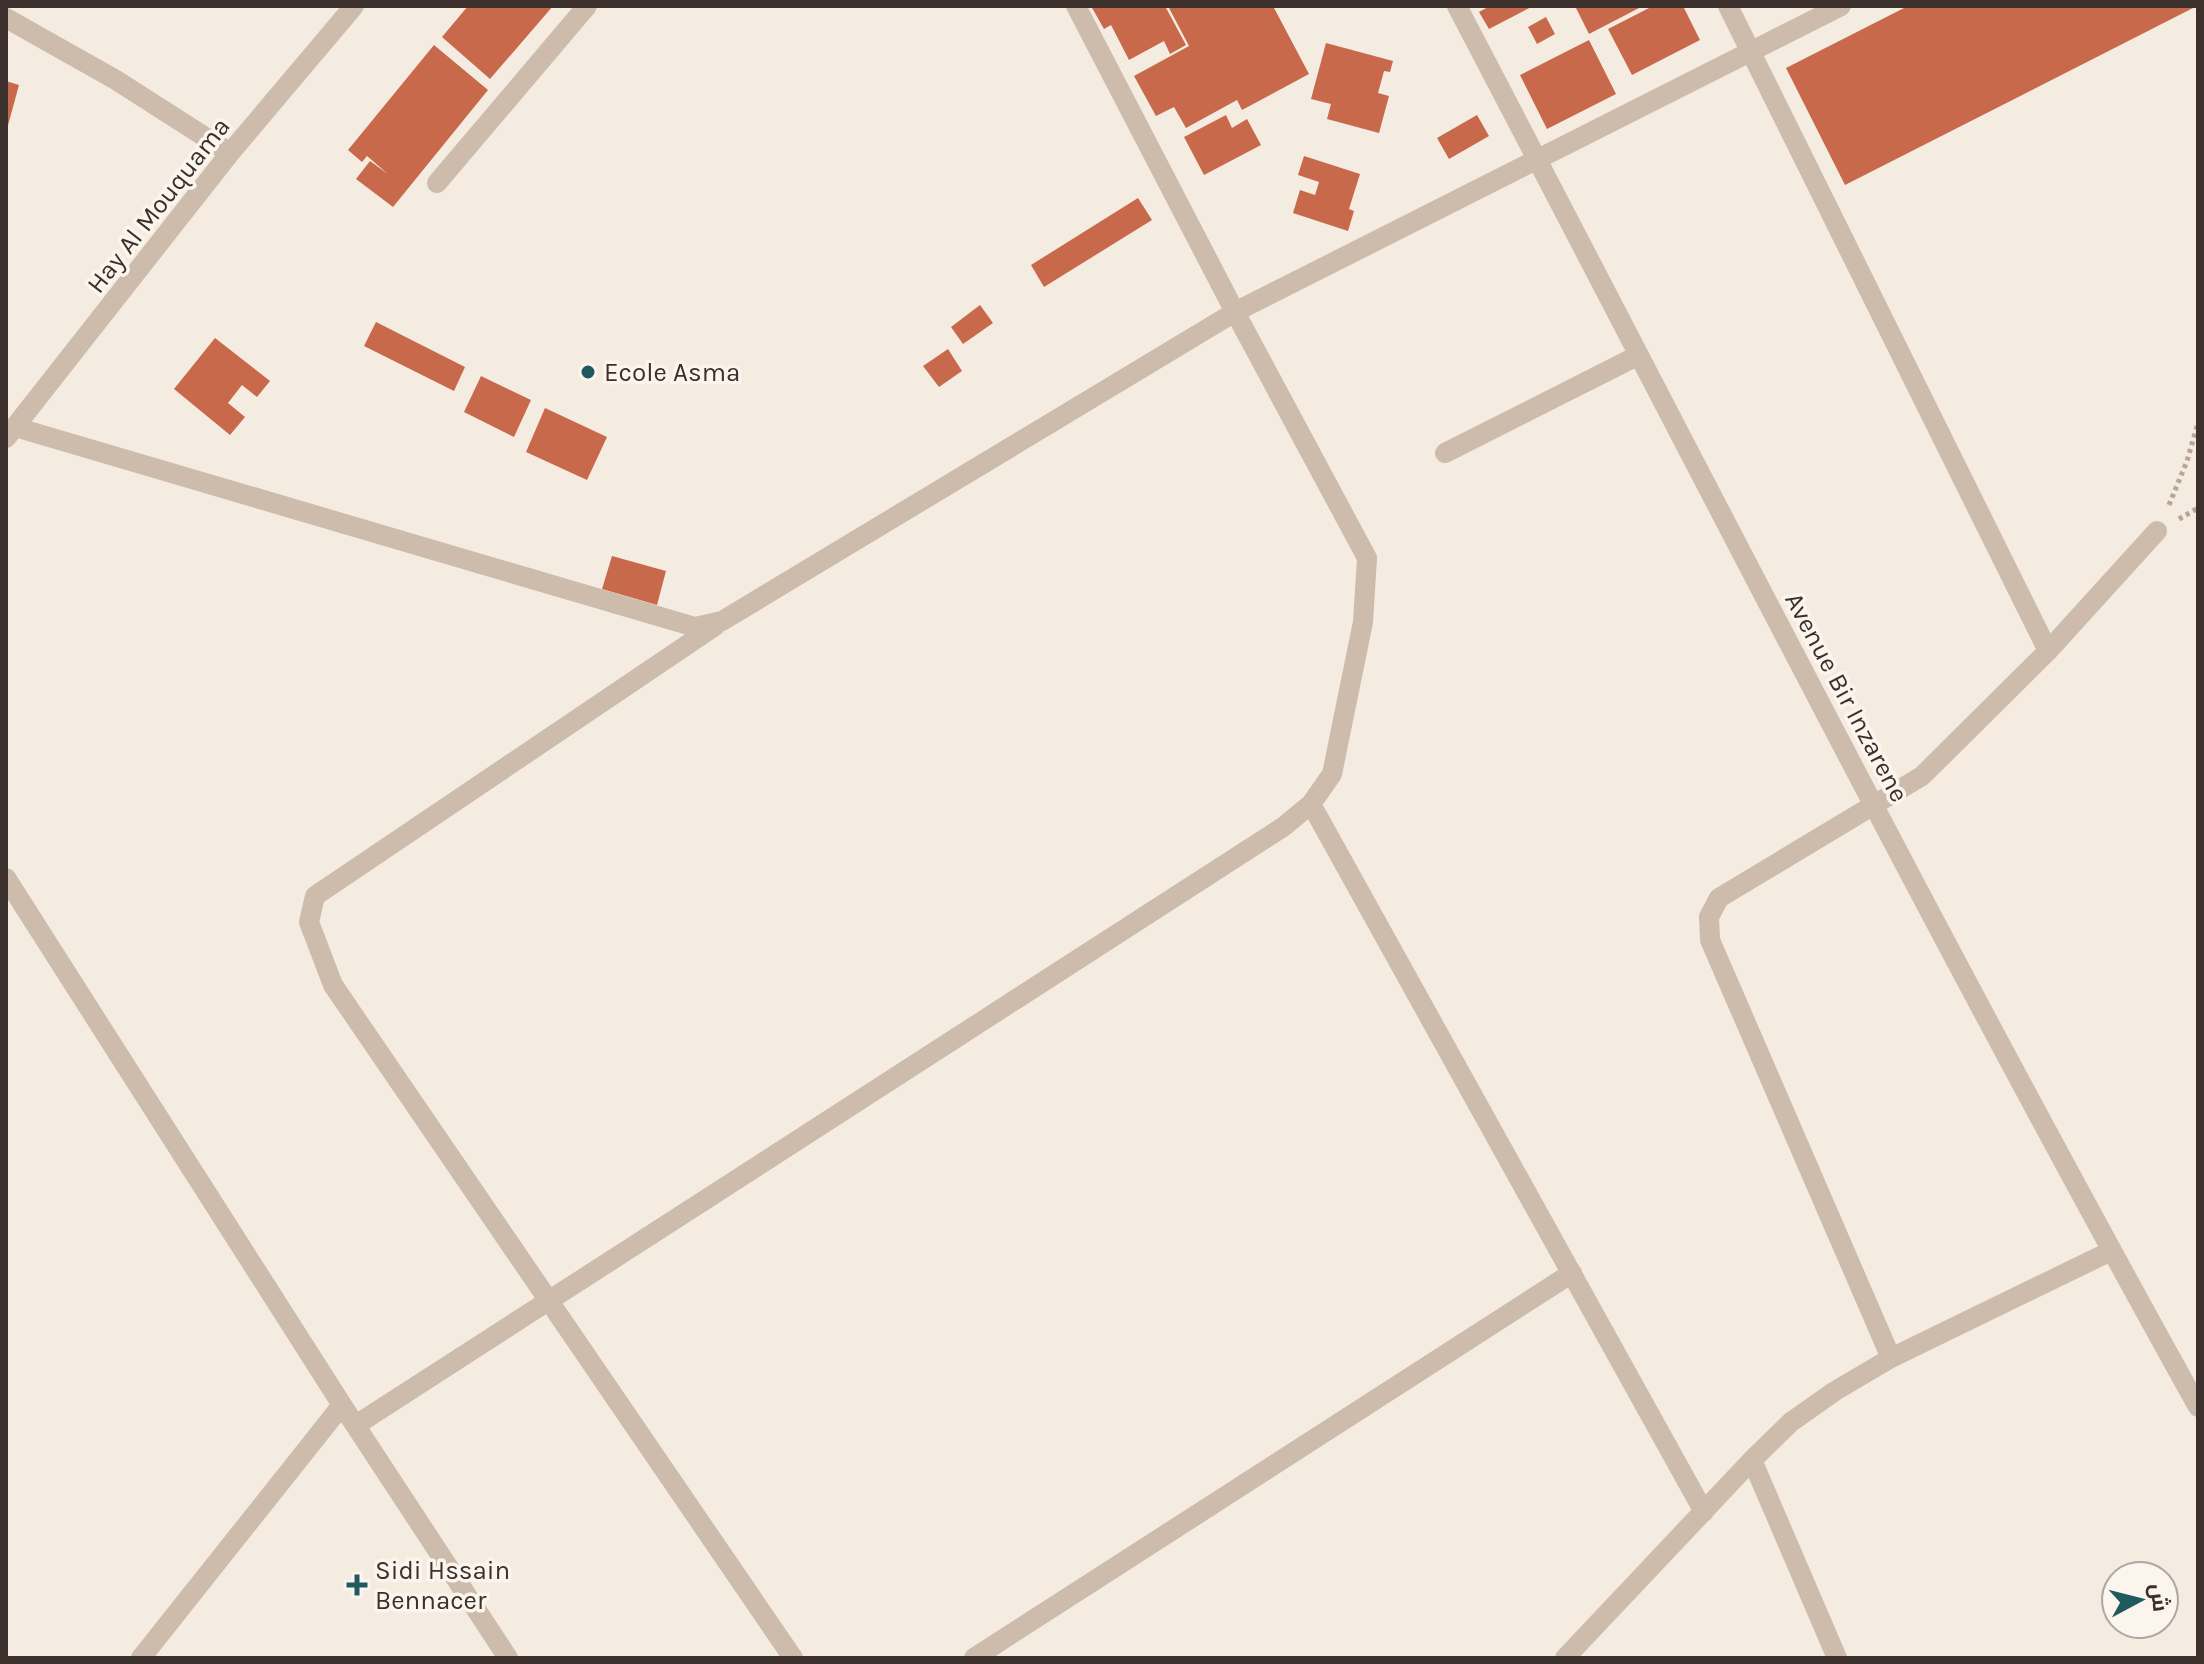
<svg xmlns="http://www.w3.org/2000/svg" width="2204" height="1664" viewBox="0 0 2204 1664" font-family="Karla,Cairo,sans-serif">
	<style>
		.building { fill: #c8694b }
		.lines { fill: none; stroke-linecap: round; stroke-linejoin: round }
		.path { stroke: #b9a596; stroke-width: 5; stroke-dasharray: 4 4; stroke-linecap: butt }
		.service { stroke: #cdbbac; stroke-width: 20 }
		.minor { stroke: #cdbbac; stroke-width: 20 }
		.poi-dot { fill: #1f5a5e; stroke: #fbf5ee; stroke-width: 3 }
		.labels { text-anchor: middle; stroke-width: 7; stroke-linejoin: round; paint-order: stroke }
		.street-label { font-size: 26px; fill: #3b302b; stroke: #fbf5ee }
		.poi-label { font-size: 26px; fill: #3b302b; stroke: #fbf5ee; text-anchor: start }
	</style>
	<rect width="100%" height="100%" fill="#f4ebe1"/>
	<path class="building" d="M468,6H553L490,79L442,37Z
		M1091,6H1165L1186,45L1170,54L1164,41L1129,60L1111,25L1104,29Z
		M1168,6H1273L1309,74L1242,110L1237,100L1186,128L1174,107L1156,116L1134,76L1189,46Z
		M1490,6H1533L1489,29L1479,12Z
		M1575,6H1643L1589,34Z
		M1653,6H1683L1700,40L1632,75L1608,29Z
		M1908,6H2197L1845,185L1786,68Z
		M1546,17L1555,34L1537,44L1528,27Z
		M1589,40L1616,94L1547,129L1520,75Z
		M1326,43L1393,61L1390,72L1384,71L1378,93L1389,96L1379,133L1327,119L1331,104L1311,99Z
		M434,45L488,90L393,207L356,179L370,161L388,174L367,156L362,162L348,150Z
		M6,81L19,85L7,129H6Z
		M1226,115L1232,128L1247,119L1261,145L1204,175L1184,137Z
		M1477,115L1489,136L1449,159L1437,138Z
		M1304,156L1360,174L1349,209L1354,211L1348,231L1293,213L1300,190L1315,195L1319,182L1298,175Z
		M1138,198L1152,220L1044,287L1031,265Z
		M980,305L993,323L963,344L951,327Z
		M376,322L465,367L454,391L364,346Z
		M215,338L270,381L257,397L242,385L228,403L245,417L230,435L174,389Z
		M948,349L962,371L939,387L923,366Z
		M481,376L531,400L514,437L464,412Z
		M545,408L607,437L587,480L526,452Z
		M612,556L666,571L657,605L602,589Z"/>
	<g class="lines">
		<path class="path" d="M2169,505L2187,461L2198,423
			M2179,519L2198,508"/>
		<path class="service" d="M437,183L587,6"/>
		<path class="minor" d="M1457,6C1702,474 1941,945 2198,1407
			M1728,6L2048,651
			M6,18L116,80L230,153
			M15,427L695,627L722,621L1235,312L1841,6
			M6,438L230,153L354,6
			M1445,453L1639,355
			M715,626L315,896L309,922L333,985L793,1658
			M1311,804L1704,1512
			M6,878L342,1405L508,1658
			M1891,1358L1710,940L1709,917L1719,898L1922,776L2048,651L2157,531
			M356,1425L1283,827L1311,804L1332,774L1363,622L1367,558L1235,312L1076,6
			M141,1658L342,1405
			M974,1658L1572,1273
			M1565,1658L1752,1460
			M1837,1658L1752,1460L1791,1422L1835,1391L1891,1358L2111,1251"/>
	</g>
	<g class="poi-dot">
		<circle cx="588" cy="372" r="8"/>
		<path d="M353 1573h8v8h8v8h-8v8h-8v-8h-8v-8h8z"/>
	</g>
	<g class="labels">
		<g class="street-label">
			<text transform="translate(158 205) rotate(-52)" y="9">Hay Al Mouquama</text>
			<text transform="translate(1847 697) rotate(62)" y="9">Avenue Bir Inzarene</text>
		</g>
		<g class="poi-label">
			<text x="604" y="381">Ecole Asma</text>
			<text x="375" y="1579">Sidi Hssain<tspan x="375" dy="30">Bennacer</tspan></text>
		</g>
	</g>
	<rect width="2204" height="1664" fill="none" stroke="#3b302b" stroke-width="16"/>
	<g transform="translate(2140 1600) rotate(83)"><circle r="38" fill="#fbf5ee" stroke="#aea6a0" stroke-width="2"/>
	<path d="M0-6L14 30L0 20L-14 30Z" fill="#1f5a5e"/>
	<text y="-12" font-size="22" font-weight="bold" text-anchor="middle" fill="#3b302b">ش</text>
	</g>
</svg>
